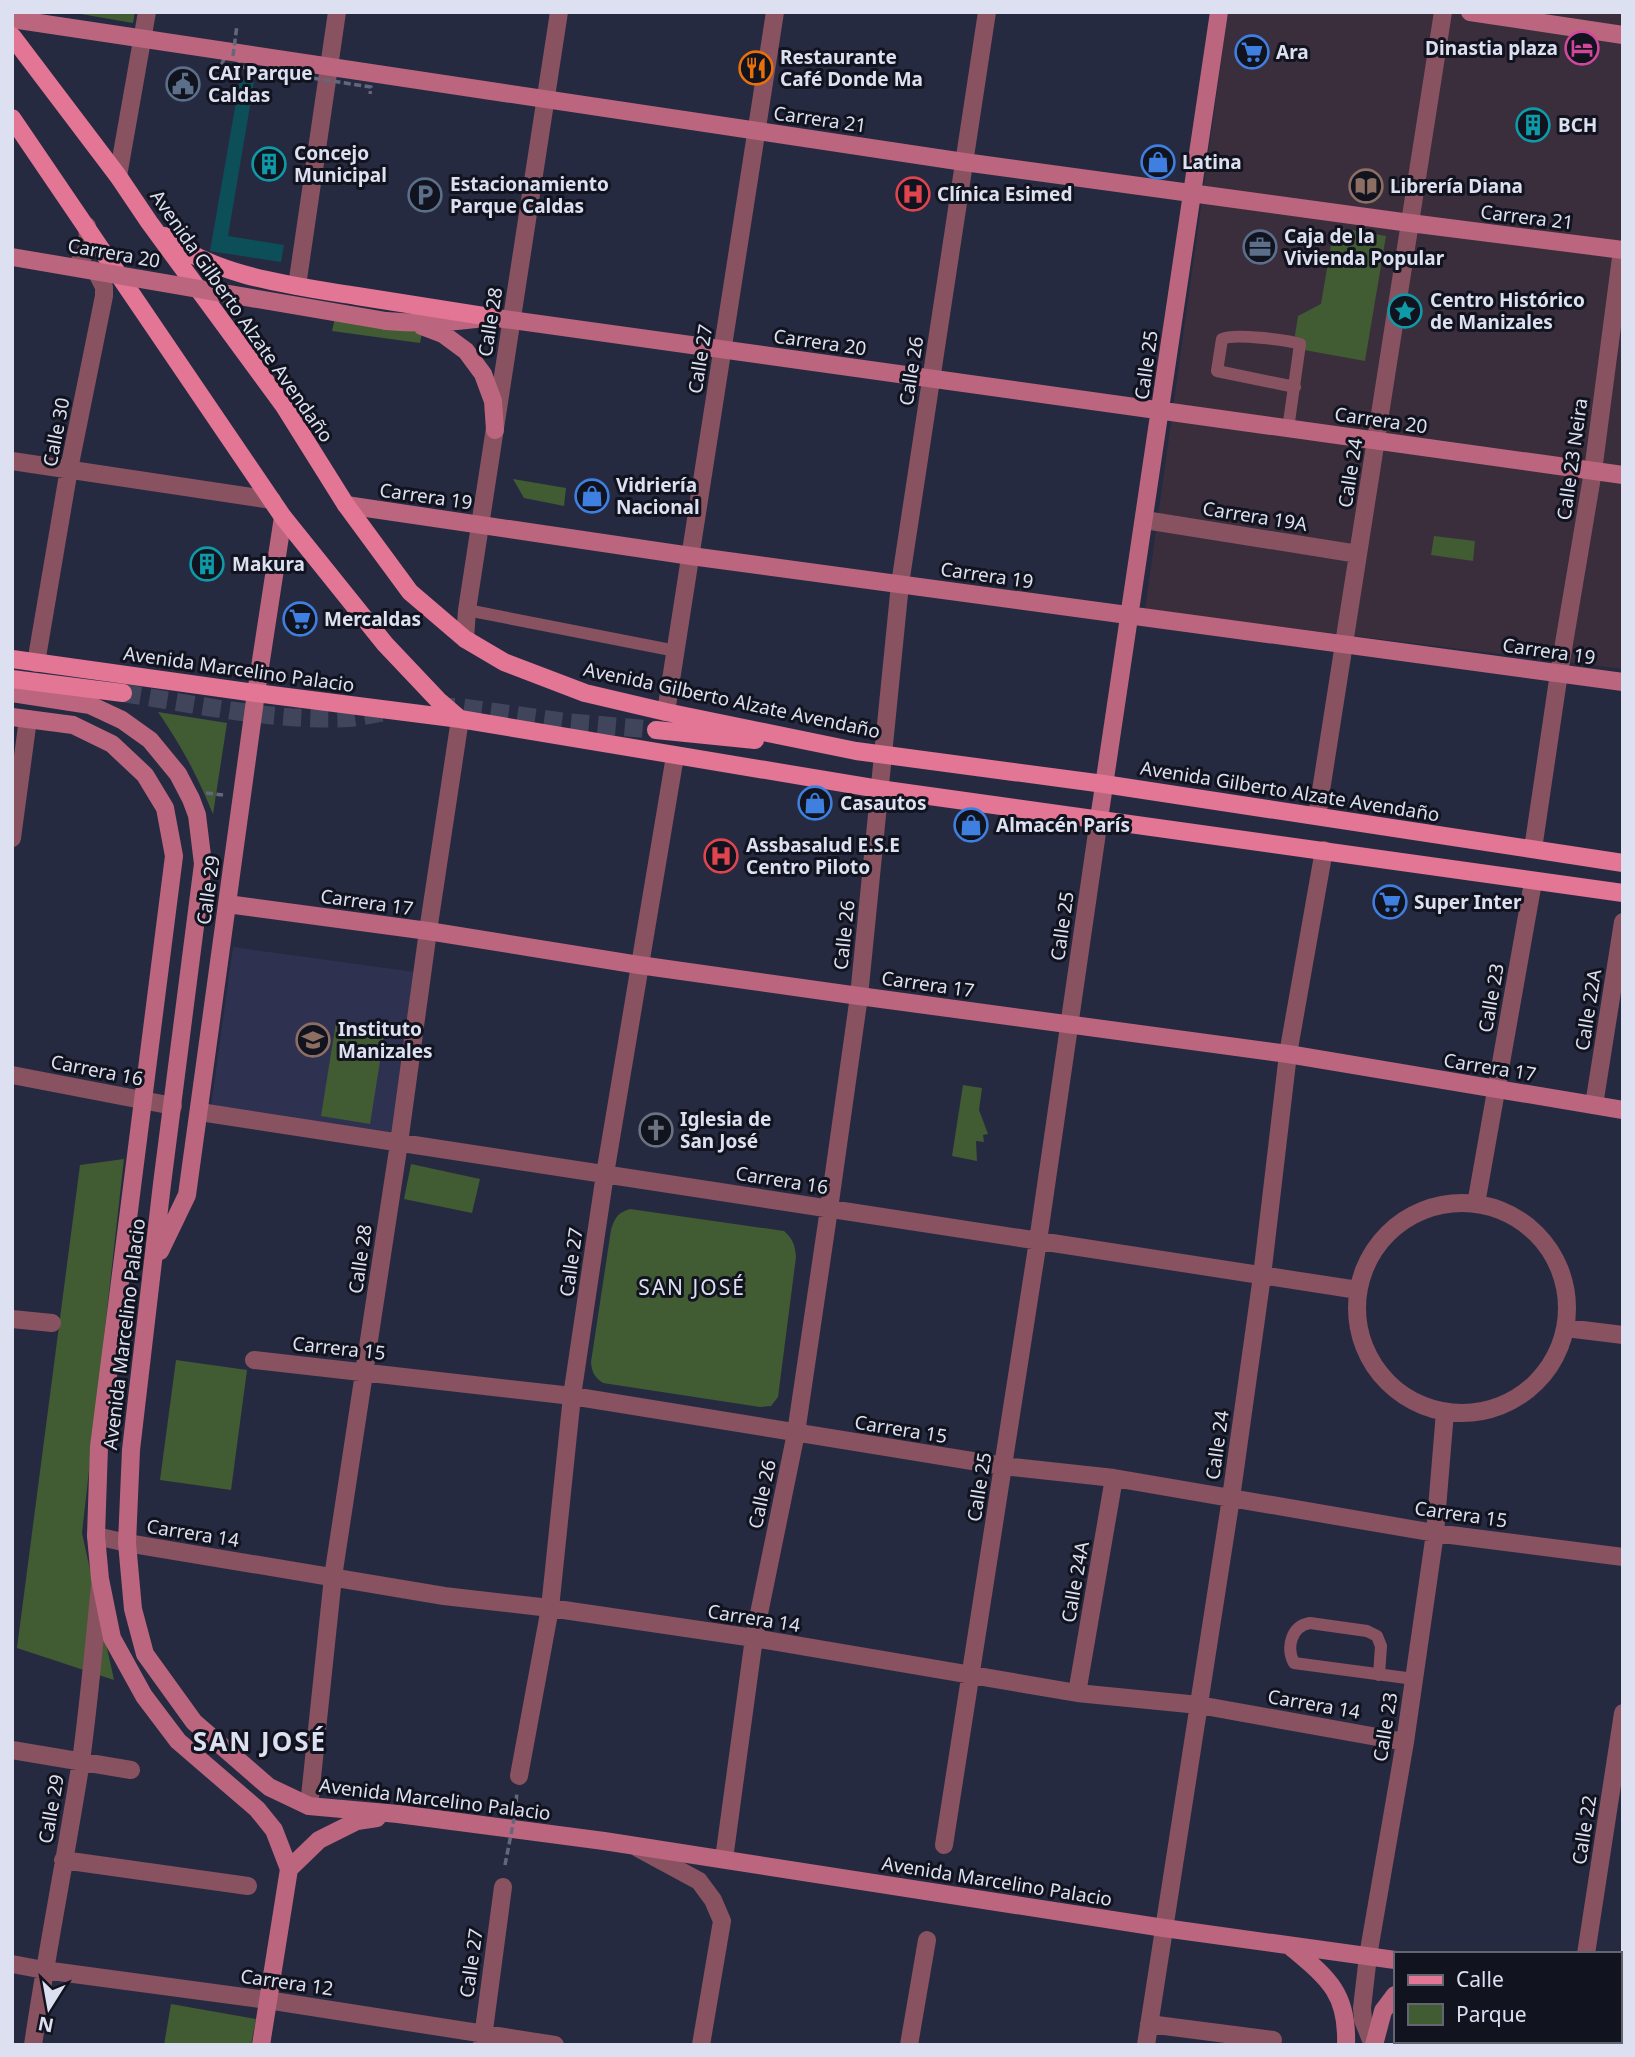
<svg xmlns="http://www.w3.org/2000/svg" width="1635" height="2057" viewBox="0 0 1635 2057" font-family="'Noto Sans',sans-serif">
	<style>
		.commercial { fill: #3a2e3d }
		.built { fill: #2e3250 }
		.green { fill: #415b33 }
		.water { fill: #0d4f58 }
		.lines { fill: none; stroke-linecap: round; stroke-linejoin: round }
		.primary-tunnel { stroke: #41455b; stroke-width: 18; stroke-dasharray: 18 9; stroke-linecap: butt }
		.path { stroke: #64677c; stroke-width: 3.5; stroke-dasharray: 7 3.5; stroke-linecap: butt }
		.lane { stroke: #885261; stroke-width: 12 }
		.street { stroke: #885261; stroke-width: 18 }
		.secondary { stroke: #bb667e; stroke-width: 18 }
		.primary { stroke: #e37595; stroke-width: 18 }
		.path-bridge { stroke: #64677c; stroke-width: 3.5; stroke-dasharray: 7 3.5; stroke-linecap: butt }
		.secondary-bridge { stroke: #bb667e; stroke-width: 18 }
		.labels { text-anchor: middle; stroke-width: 6; stroke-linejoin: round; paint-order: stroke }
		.poi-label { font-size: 19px; font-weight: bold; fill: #dde0f0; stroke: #11131e; text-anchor: start }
		.street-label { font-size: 19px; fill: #dde0f0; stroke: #11131e }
		.neighbourhood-label { font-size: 21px; letter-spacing: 2px; fill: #dde0f0; stroke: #11131e }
		.district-label { font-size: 26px; font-weight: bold; letter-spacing: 2px; fill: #dde0f0; stroke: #11131e }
	</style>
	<rect width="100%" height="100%" fill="#262a41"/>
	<path class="commercial" d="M1228,12H1623V669L1145,610Z"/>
	<path class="built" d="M233,947L414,972L392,1132L211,1107Z"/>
	<path class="green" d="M69,12H135L133,23Z
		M1334,227L1386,236L1365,361L1293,348L1298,316L1321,304Z
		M337,309L424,322L420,343L332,331Z
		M513,479L566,488L564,506L524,498Z
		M1434,536L1475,541L1473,561L1431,555Z
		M158,712L227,723L213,814C197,775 182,747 158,712Z
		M336,1022L385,1030L370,1124L321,1116Z
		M963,1085L982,1088L979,1110L988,1134L983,1135L984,1142L976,1141L977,1161L952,1156Z
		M124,1159L82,1533L114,1680L17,1648L80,1165Z
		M411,1164L480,1179L472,1213L404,1199Z
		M630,1209L784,1231C793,1239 795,1245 796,1257L778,1397L771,1406L760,1407L603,1383C594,1377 592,1372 591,1362L611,1230C615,1218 617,1213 630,1209Z
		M176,1360L247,1370L231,1490L160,1480Z
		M171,2004L256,2019L251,2045H164Z"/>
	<path class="water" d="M240,79L254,82L228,236L284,245L281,262L210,251Z"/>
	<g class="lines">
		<path class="primary-tunnel" d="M123,693C193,704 277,722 348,718C360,717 373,714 385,712
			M437,707H459L566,722L656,730"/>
		<path class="path" d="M222 65a9 9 0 1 1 18 0a9 9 0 1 1-18 0Z
			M284,87L286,76
			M206,793L223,795
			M515,1812L517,1792"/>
		<path class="lane" d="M1288,429L1300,344C1287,340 1234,333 1222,339L1217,371L1295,387
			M467,610L676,651
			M1379,1675L1381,1646L1377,1636L1367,1631L1310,1623C1291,1626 1286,1648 1294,1663L1414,1679"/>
		<path class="street" d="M118,176L147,12
			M77,265C88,253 89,242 87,226
			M297,286L337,12
			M12,461L272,500
			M1145,520L1358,554
			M465,639L467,610L559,12
			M36,663L69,469L104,296V287L96,271L84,267
			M666,712L775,12
			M1317,816L1443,12
			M12,838L28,719
			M1533,849L1559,673L1593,471L1622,250
			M12,1075L173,1106
			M1594,1105L1623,922
			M200,1112L1358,1290
			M1357 1308a105 105 0 1 1 210 0a105 105 0 1 1-210 0Z
			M1476,1204L1533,882
			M12,1319L52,1323
			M1566,1328L1623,1335
			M254,1360L572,1396L1003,1466L1114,1478L1435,1533L1623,1557
			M96,1536L127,1543L444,1596L550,1608L754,1638L1077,1693L1199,1705L1405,1742
			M1077,1693L1114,1478
			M12,1750L131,1770
			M519,1776L550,1608L572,1396L605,1174L675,756
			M309,1806L333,1577L399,1143L428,931L460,719
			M944,1845L1038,1241L1099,819
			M638,1848L699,1881L713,1900L722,1921L701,2045
			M724,1859L754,1638L796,1433L829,1209L859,996L900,584L987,12
			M63,1860L248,1886
			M1586,1954L1623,1713
			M12,1964L44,1970L267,2000L555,2045
			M1149,2024L1273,2040
			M33,2045C47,1950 66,1856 81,1761C89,1703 94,1644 100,1586
			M482,2045L503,1887
			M909,2045L927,1940
			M1146,2045L1231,1498L1262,1276L1288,1054L1324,850
			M1373,2045L1363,2020L1362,2008L1368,1956L1405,1742L1435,1533L1445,1412
			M1572,2045V2041"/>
		<path class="secondary" d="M1470,12L1623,35
			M12,19L964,162L1410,223L1623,250
			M386,321C422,324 455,323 490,317L1623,475
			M422,326L443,334L466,351L483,374L493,401L495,430
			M346,505L691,556L1623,682
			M12,693L90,705L122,720L150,740L178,774L191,799L197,815L203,864L162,1184L131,1450L127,1543L133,1609L145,1654L194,1722L269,1787L309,1806L398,1814L604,1841L1164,1928L1395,1960
			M12,717L73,725L112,744L145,775L165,808L174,856L99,1447L96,1536L100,1579L112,1638L144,1696L178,1741L257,1809L274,1830L289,1869L261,2045
			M1099,819L1219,12
			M227,904L428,931L639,965L859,996L1288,1054L1623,1110
			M160,1251L187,1195L256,693L283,517
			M289,1869L319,1840L357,1821L377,1818
			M1291,1947C1328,1978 1348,1993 1346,2045
			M1619,1996L1623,1997
			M1374,2045L1383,2011L1395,1995"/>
		<path class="primary" d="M12,36L118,176L149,222L284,406L346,505L410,592L465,639L504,662L585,693L666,712L856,751L1104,784L1623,863
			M12,118L283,517L385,644L438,700L460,719
			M165,236C213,277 296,286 357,296C402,303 446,310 490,317
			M12,659L256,693L460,719L879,789L1623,893
			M12,679L123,693
			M656,730L755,740"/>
		<path class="path-bridge" d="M233,56L237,25
			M240,67L371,87L370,94
			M505,1865L515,1814"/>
		<path class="secondary-bridge" d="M12,257L386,321"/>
	</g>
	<defs>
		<symbol id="hotel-ring" viewBox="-11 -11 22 22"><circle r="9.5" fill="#11131e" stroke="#d1479c" stroke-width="1.5"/><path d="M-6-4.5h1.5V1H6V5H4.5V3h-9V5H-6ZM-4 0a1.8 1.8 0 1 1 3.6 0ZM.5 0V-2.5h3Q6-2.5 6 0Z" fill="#d1479c"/></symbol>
		<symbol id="supermarket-ring" viewBox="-11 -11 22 22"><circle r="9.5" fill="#11131e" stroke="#3f7fe0" stroke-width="1.5"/><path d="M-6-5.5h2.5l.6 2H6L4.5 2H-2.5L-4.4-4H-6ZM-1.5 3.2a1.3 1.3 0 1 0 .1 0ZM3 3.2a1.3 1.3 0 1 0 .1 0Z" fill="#3f7fe0"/></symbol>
		<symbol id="restaurant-ring" viewBox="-11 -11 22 22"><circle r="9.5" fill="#11131e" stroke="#e8710a" stroke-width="1.5"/><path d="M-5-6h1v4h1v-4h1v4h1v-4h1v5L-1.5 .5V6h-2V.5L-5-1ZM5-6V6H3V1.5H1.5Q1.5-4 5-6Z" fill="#e8710a"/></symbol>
		<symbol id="civic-ring" viewBox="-11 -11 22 22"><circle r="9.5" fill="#11131e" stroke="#5c6f8a" stroke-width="1.5"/><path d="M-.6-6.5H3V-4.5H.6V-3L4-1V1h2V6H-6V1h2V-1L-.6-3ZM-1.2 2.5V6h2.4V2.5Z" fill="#5c6f8a"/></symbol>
		<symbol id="building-ring" viewBox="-11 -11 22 22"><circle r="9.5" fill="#11131e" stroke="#0f9aa8" stroke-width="1.5"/><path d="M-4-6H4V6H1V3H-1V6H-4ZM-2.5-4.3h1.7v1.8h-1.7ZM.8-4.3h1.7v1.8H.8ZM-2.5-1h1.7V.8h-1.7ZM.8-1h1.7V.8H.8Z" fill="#0f9aa8"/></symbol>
		<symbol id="shop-ring" viewBox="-11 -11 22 22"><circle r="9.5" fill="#11131e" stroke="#3f7fe0" stroke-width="1.5"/><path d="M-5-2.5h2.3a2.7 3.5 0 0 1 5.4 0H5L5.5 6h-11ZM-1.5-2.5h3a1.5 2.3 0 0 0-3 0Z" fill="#3f7fe0"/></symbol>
		<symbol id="library-ring" viewBox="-11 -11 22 22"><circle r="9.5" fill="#11131e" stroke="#8d6e63" stroke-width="1.5"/><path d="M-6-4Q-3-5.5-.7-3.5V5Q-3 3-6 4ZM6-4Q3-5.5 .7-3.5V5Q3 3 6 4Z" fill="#8d6e63"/></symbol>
		<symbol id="hospital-ring" viewBox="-11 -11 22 22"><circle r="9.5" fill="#11131e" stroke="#e0444e" stroke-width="1.5"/><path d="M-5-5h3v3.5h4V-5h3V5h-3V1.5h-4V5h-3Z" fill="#e0444e"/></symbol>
		<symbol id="parking-ring" viewBox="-11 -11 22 22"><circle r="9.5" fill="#11131e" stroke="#5c6f8a" stroke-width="1.5"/><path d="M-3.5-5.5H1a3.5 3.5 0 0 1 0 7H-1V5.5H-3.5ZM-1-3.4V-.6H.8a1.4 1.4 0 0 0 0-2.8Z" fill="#5c6f8a"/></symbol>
		<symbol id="office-ring" viewBox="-11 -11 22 22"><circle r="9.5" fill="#11131e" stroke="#5c6f8a" stroke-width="1.5"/><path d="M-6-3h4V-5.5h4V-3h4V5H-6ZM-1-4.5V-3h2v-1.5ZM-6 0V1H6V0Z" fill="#5c6f8a"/></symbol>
		<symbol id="sight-ring" viewBox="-11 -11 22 22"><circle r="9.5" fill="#11131e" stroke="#0f9aa8" stroke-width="1.5"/><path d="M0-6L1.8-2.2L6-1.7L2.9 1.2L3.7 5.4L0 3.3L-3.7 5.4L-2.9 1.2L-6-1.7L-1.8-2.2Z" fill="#0f9aa8"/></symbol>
		<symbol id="school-ring" viewBox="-11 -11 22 22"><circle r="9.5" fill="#11131e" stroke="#8d6e63" stroke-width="1.5"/><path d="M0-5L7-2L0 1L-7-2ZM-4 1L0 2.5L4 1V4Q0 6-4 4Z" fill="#8d6e63"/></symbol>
		<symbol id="church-ring" viewBox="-11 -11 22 22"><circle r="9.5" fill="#11131e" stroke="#6b7280" stroke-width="1.5"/><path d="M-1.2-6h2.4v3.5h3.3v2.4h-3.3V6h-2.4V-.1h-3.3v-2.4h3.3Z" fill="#6b7280"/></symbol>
	</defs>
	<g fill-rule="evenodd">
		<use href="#hotel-ring" x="1563" y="29" width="38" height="38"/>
		<use href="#supermarket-ring" x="1233" y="33" width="38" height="38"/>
		<use href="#restaurant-ring" x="737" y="49" width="38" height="38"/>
		<use href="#civic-ring" x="164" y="65" width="38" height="38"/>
		<use href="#building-ring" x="1514" y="106" width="38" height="38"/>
		<use href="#shop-ring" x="1139" y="143" width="38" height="38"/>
		<use href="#building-ring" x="250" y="145" width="38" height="38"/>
		<use href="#library-ring" x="1347" y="167" width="38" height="38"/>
		<use href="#hospital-ring" x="894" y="175" width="38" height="38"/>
		<use href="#parking-ring" x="406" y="176" width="38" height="38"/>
		<use href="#office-ring" x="1241" y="228" width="38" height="38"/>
		<use href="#sight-ring" x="1386" y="292" width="38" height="38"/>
		<use href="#shop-ring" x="573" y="477" width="38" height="38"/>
		<use href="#building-ring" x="188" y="545" width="38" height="38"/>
		<use href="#supermarket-ring" x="281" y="600" width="38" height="38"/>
		<use href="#shop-ring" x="796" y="784" width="38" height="38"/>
		<use href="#shop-ring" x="952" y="806" width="38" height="38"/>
		<use href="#hospital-ring" x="702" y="837" width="38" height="38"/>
		<use href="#supermarket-ring" x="1371" y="883" width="38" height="38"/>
		<use href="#school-ring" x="294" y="1021" width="38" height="38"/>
		<use href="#church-ring" x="637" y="1111" width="38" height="38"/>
	</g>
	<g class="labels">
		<g class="poi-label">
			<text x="1558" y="55" text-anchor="end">Dinastia plaza</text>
			<text x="1276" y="59">Ara</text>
			<text x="780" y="64">Restaurante<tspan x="780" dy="22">Café Donde Ma</tspan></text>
			<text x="208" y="80">CAI Parque<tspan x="208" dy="22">Caldas</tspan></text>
			<text x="1558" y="132">BCH</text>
			<text x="294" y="160">Concejo<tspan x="294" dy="22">Municipal</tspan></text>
			<text x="1182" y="169">Latina</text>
			<text x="450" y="191">Estacionamiento<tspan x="450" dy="22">Parque Caldas</tspan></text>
			<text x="1390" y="193">Librería Diana</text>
			<text x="937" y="201">Clínica Esimed</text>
			<text x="1284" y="243">Caja de la<tspan x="1284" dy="22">Vivienda Popular</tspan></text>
			<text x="1430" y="307">Centro Histórico<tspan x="1430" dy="22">de Manizales</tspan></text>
			<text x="616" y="492">Vidriería<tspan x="616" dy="22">Nacional</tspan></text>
			<text x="232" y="571">Makura</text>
			<text x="324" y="626">Mercaldas</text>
			<text x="840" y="810">Casautos</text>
			<text x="996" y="832">Almacén París</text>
			<text x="746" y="852">Assbasalud E.S.E<tspan x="746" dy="22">Centro Piloto</tspan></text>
			<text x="1414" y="909">Super Inter</text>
			<text x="338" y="1036">Instituto<tspan x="338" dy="22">Manizales</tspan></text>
			<text x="680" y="1126">Iglesia de<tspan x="680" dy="22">San José</tspan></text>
		</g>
		<g class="street-label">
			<text transform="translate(820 119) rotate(8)" y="7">Carrera 21</text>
			<text transform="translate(1527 217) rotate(7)" y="7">Carrera 21</text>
			<text transform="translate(114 253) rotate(10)" y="7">Carrera 20</text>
			<text transform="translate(242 316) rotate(55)" y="7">Avenida Gilberto Alzate Avendaño</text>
			<text transform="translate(490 322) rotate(-81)" y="7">Calle 28</text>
			<text transform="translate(820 342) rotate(8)" y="7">Carrera 20</text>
			<text transform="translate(700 359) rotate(-81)" y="7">Calle 27</text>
			<text transform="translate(1146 365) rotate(-82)" y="7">Calle 25</text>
			<text transform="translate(911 371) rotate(-81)" y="7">Calle 26</text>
			<text transform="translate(1381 420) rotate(8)" y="7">Carrera 20</text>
			<text transform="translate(56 432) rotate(-79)" y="7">Calle 30</text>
			<text transform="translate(1572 459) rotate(-82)" y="7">Calle 23 Neira</text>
			<text transform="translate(1350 473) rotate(-81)" y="7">Calle 24</text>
			<text transform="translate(426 496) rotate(8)" y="7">Carrera 19</text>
			<text transform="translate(1255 516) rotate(9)" y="7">Carrera 19A</text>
			<text transform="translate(987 575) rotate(8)" y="7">Carrera 19</text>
			<text transform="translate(1549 651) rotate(8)" y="7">Carrera 19</text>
			<text transform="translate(239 669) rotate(8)" y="7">Avenida Marcelino Palacio</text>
			<text transform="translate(732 700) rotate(12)" y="7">Avenida Gilberto Alzate Avendaño</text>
			<text transform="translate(1290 791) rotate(9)" y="7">Avenida Gilberto Alzate Avendaño</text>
			<text transform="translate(208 890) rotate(-82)" y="7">Calle 29</text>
			<text transform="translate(367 902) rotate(8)" y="7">Carrera 17</text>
			<text transform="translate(1062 926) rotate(-82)" y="7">Calle 25</text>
			<text transform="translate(844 935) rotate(-84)" y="7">Calle 26</text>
			<text transform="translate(928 984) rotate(8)" y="7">Carrera 17</text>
			<text transform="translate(1491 998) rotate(-80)" y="7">Calle 23</text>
			<text transform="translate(1588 1010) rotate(-81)" y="7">Calle 22A</text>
			<text transform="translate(1490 1067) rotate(9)" y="7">Carrera 17</text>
			<text transform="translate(97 1070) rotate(11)" y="7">Carrera 16</text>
			<text transform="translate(782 1180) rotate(9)" y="7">Carrera 16</text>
			<text transform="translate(360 1259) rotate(-82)" y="7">Calle 28</text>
			<text transform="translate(571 1262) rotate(-82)" y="7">Calle 27</text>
			<text transform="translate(124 1334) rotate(-83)" y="7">Avenida Marcelino Palacio</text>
			<text transform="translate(339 1348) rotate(6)" y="7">Carrera 15</text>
			<text transform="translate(901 1429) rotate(9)" y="7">Carrera 15</text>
			<text transform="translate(1217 1445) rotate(-82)" y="7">Calle 24</text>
			<text transform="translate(979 1487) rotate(-81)" y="7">Calle 25</text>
			<text transform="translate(762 1494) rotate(-78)" y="7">Calle 26</text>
			<text transform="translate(1461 1514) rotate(8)" y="7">Carrera 15</text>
			<text transform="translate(193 1533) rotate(9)" y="7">Carrera 14</text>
			<text transform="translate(1075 1582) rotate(-80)" y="7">Calle 24A</text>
			<text transform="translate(754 1618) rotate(9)" y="7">Carrera 14</text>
			<text transform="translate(1314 1704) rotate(10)" y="7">Carrera 14</text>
			<text transform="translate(1385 1727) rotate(-81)" y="7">Calle 23</text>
			<text transform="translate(435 1799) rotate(7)" y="7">Avenida Marcelino Palacio</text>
			<text transform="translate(51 1809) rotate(-80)" y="7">Calle 29</text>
			<text transform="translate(1584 1830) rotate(-81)" y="7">Calle 22</text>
			<text transform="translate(997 1881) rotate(9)" y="7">Avenida Marcelino Palacio</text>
			<text transform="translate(471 1963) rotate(-82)" y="7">Calle 27</text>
			<text transform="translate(287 1982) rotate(8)" y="7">Carrera 12</text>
		</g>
		<g class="neighbourhood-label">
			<text x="692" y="1295">SAN JOSÉ</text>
		</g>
		<g class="district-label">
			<text x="260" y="1751">SAN JOSÉ</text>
		</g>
	</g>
	<rect width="1635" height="2057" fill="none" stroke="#dde0f0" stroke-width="28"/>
	<rect x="1394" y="1952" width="228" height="91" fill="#11131e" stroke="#636572" stroke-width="2"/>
	<rect x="1408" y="1975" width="35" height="10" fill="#e37595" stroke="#636572" stroke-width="2"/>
	<text x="1456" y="1987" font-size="21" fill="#dde0f0">Calle</text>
	<rect x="1408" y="2004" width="35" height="21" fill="#415b33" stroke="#636572" stroke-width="2"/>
	<text x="1456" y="2022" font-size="21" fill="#dde0f0">Parque</text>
	<g transform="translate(49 2008) rotate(191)" stroke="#11131e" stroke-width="5" paint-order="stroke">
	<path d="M0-5L12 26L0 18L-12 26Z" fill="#dde0f0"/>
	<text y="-10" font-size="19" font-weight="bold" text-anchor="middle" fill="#dde0f0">N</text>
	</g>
</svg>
